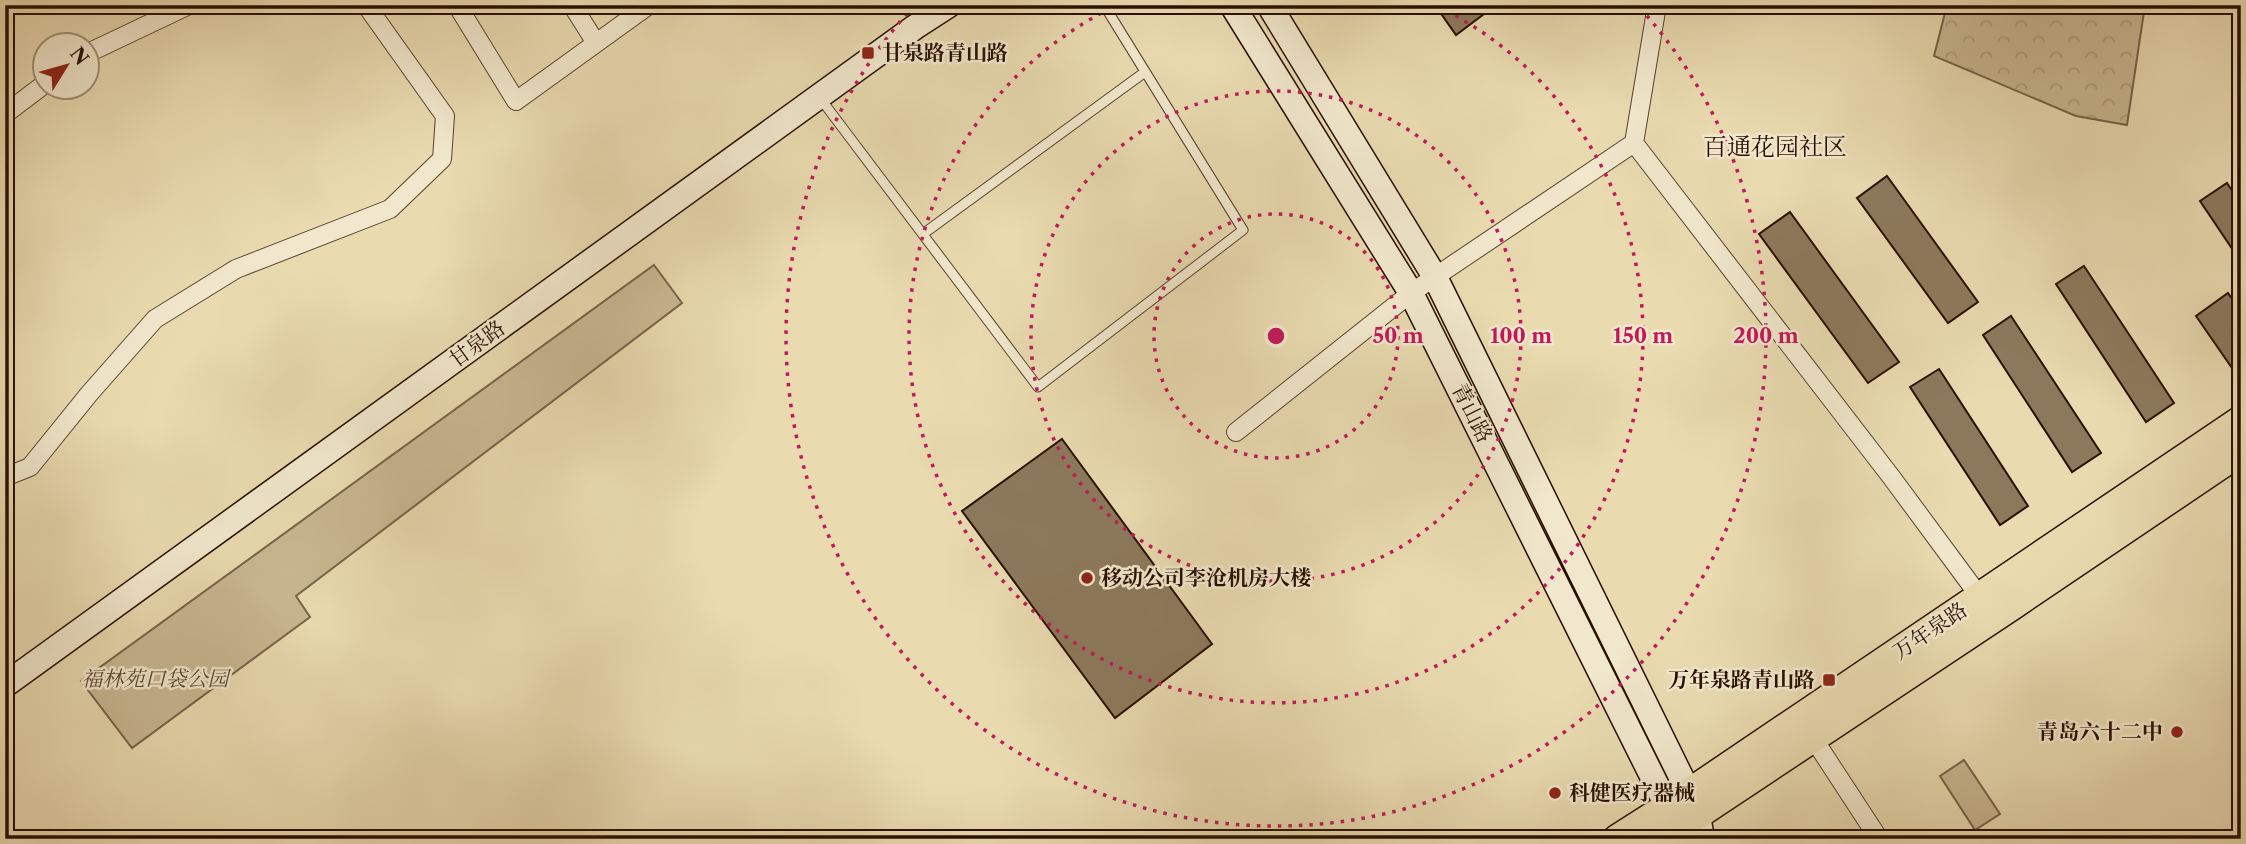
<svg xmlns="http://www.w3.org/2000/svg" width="2246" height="844" viewBox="0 0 2246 844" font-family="'Libre Caslon Text','Noto Serif SC',serif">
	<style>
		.forest { fill: url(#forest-crowns); stroke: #786349; stroke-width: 2 }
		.green { fill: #c8b792; stroke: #786349; stroke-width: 2 }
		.building { fill: #8c795c; stroke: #280f00; stroke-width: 2 }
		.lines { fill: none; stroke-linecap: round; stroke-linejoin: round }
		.lane-casing { stroke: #58422c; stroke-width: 11 }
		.street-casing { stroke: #58422c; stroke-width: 20 }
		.secondary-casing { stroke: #280f00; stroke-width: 27 }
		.primary-casing { stroke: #280f00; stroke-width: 31 }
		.lane { stroke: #f1e7cc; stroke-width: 9 }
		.street { stroke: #f1e7cc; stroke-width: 18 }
		.secondary { stroke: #f1e7cc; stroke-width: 24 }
		.primary { stroke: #e9dab0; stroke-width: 28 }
		.ring { fill: none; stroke: #c2185b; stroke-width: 3.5; stroke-dasharray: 3.5 7 }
		.poi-dot { fill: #8f2418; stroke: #f1e7cc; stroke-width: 2.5 }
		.labels { text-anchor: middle; stroke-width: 5; stroke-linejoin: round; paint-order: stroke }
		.poi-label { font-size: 21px; font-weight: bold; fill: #280f00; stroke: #f1e7cc; text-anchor: start }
		.street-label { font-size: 21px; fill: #280f00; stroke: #f1e7cc }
		.park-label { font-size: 21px; font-style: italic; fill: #604a33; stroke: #f1e7cc }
		.quarter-label { font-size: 24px; fill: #280f00; stroke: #f1e7cc }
		.centre { fill: #c2185b; stroke: #f1e7cc; stroke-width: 3.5 }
		.ring-label { font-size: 21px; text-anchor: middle; font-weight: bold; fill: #c2185b; stroke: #f1e7cc; stroke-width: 5; stroke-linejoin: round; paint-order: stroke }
	</style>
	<defs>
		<pattern id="forest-crowns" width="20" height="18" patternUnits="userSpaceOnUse" patternTransform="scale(1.75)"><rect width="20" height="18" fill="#c8b792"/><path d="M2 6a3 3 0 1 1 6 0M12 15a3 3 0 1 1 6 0" fill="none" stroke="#ac9c7c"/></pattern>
	</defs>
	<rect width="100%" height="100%" fill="#e9dab0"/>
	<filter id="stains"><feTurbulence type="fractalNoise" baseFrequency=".00286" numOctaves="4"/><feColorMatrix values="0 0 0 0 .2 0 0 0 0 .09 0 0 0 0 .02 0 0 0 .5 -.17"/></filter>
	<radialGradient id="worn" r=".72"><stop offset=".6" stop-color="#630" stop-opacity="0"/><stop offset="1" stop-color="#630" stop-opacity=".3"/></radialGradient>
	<path class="forest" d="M1947,5H2145L2127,125L2076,116L1934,56Z"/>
	<path class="green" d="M654,265L682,303L296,596L310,617L132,748L81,681Z
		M1964,760L2000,814L1975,830L1940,776Z"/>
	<path class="building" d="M1435,5H1478L1484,14L1456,35Z
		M1887,176L1978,302L1948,323L1857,198Z
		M2227,183L2241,204V262L2200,201Z
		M1790,212L1899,362L1868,383L1759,234Z
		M2084,266L2174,403L2146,422L2056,284Z
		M2228,293L2241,312V381L2196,316Z
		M2011,316L2101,453L2072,472L1983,335Z
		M1939,369L2028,506L2000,525L1910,387Z
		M1062,439L1212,644L1115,718L962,511Z"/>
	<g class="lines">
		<defs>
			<path id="lane" d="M820,98L1038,387L1243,230L1104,5
				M923,234L1145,72"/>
			<path id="street" d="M457,5L516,101L649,5
				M572,5L596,43
				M1657,5L1634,143L1892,478L1980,597
				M88,53L189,5
				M5,114L46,83
				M1236,432L1411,293L1634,143
				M5,477L30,467L89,394L155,319L236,269L390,209L442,159L445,116L366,5
				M1813,738L1879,839"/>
			<path id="secondary" d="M1232,5L1411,293L1675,822
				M1269,5L1435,277L1689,793L1698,815L1702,839
				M5,685L915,27L949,5"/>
			<path id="primary" d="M1617,839L1689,793L2241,420
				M1661,839L2013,605L2241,451"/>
		</defs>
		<use href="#lane" class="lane-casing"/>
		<use href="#street" class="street-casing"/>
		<use href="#secondary" class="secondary-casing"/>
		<use href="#primary" class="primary-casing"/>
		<use href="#lane" class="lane"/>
		<use href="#street" class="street"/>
		<use href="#secondary" class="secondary"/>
		<use href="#primary" class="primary"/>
	</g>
	<g class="ring">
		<circle cx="1276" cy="336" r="122"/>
		<circle cx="1276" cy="336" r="245"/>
		<path d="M1437 6A367 367 0 1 1 1115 6"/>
		<path d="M1640 8A490 490 0 1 1 912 8"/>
	</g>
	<g class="poi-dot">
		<rect x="861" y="46" width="14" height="14" rx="3.5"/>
		<circle cx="1087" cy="578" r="7"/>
		<rect x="1822" y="673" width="14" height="14" rx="3.5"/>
		<circle cx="2177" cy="732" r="7"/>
		<circle cx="1555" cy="793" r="7"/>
	</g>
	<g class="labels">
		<g class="poi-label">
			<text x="882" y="60">甘泉路青山路</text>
			<text x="1101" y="585">移动公司李沧机房大楼</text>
			<text x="1815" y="687" text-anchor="end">万年泉路青山路</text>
			<text x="2163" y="739" text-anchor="end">青岛六十二中</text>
			<text x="1569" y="800">科健医疗器械</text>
		</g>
		<g class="street-label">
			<text transform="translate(477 344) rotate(-36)" y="7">甘泉路</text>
			<text transform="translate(1472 413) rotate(63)" y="7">青山路</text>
			<text transform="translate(1930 631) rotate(-34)" y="7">万年泉路</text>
		</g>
		<g class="park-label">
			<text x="155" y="686">福林苑口袋公园</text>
		</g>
		<g class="quarter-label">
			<text x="1775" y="155">百通花园社区</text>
		</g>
	</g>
	<circle cx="1276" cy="336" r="10" class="centre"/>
	<g class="ring-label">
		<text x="1398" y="343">50 m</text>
		<text x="1521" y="343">100 m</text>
		<text x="1643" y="343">150 m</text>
		<text x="1766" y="343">200 m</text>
	</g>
	<rect width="2246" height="844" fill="none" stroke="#e9dab0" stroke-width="28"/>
	<rect x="7" y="7" width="2232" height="830" fill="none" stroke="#280f00" stroke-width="3.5"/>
	<rect x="14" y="14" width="2218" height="816" fill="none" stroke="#280f00" stroke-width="2"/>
	<g transform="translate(66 66) rotate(53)"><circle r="33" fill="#f1e7cc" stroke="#a1917a" stroke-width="2"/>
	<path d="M0-5L12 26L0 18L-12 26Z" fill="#8f2418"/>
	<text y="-10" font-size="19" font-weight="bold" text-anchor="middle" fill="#280f00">N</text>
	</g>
	<rect width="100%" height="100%" filter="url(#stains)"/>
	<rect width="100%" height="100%" fill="url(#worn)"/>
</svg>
